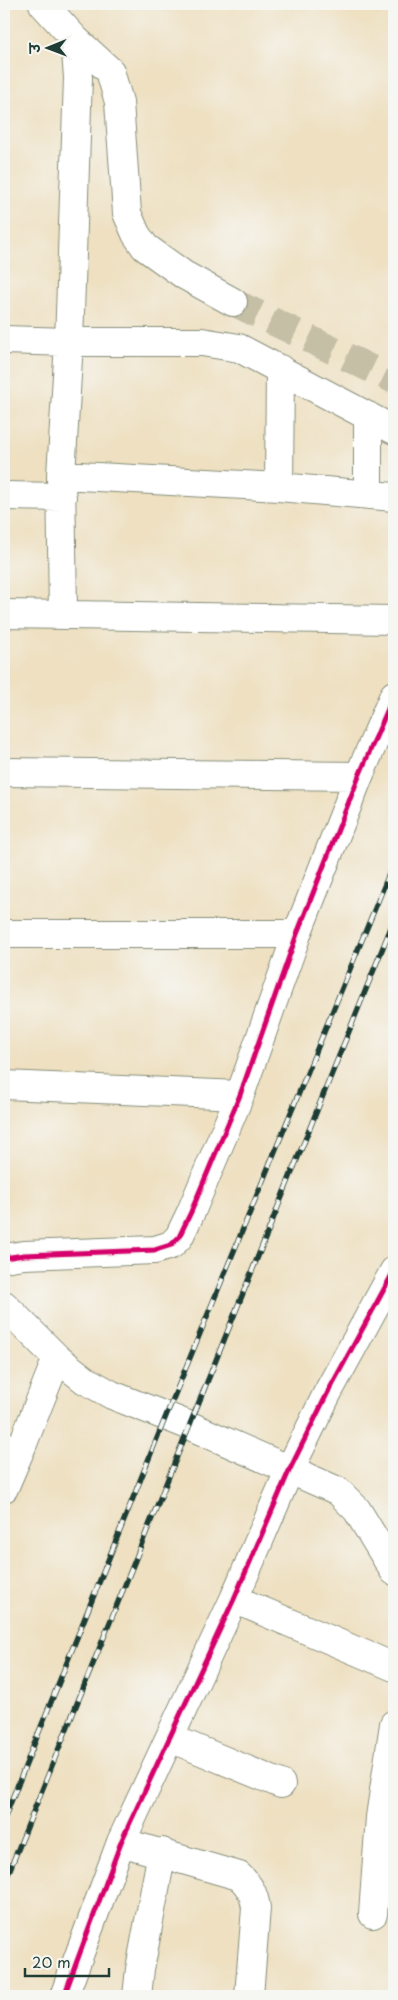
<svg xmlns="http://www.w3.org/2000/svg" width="398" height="2000" viewBox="0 0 398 2000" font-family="'Playpen Sans','Playpen Sans Deva',sans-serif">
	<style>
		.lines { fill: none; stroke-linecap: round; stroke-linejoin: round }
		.minor-tunnel { stroke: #c5bfa5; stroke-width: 28; stroke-dasharray: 28 14; stroke-linecap: butt }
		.service-casing { stroke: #868e7a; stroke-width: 16 }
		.minor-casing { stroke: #868e7a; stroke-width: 30 }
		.service { stroke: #fff; stroke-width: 14 }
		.minor { stroke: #fff; stroke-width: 28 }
		.rail-casing { stroke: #1f3d34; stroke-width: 5.5 }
		.rail { stroke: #f6f6f2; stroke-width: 4; stroke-dasharray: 11; stroke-linecap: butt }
		.cycleway-casing { stroke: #f6f6f2; stroke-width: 8 }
		.cycleway { stroke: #d6006c; stroke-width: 5 }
	</style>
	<rect width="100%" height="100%" fill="#f6f6f2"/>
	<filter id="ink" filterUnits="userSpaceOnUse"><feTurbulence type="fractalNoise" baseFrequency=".02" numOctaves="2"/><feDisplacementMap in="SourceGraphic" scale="10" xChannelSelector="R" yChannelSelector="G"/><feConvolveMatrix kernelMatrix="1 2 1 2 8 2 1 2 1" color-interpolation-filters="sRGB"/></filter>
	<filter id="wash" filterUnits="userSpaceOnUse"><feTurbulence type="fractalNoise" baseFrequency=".0096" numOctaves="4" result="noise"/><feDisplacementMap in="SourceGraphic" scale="20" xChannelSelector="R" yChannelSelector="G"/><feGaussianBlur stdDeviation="1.12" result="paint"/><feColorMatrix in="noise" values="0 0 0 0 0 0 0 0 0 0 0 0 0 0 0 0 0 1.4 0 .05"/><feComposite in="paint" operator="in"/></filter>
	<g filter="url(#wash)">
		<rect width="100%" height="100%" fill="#eee0c1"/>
	</g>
	<g filter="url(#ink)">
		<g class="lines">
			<path class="minor-tunnel" d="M233,302L394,380"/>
			<defs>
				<path id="service" d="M4,1438L22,1446"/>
				<path id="minor" d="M43,4L75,39L78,78L69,342L61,475L63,614
					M75,39L110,71L119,102L127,213L136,234L145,247L184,275L233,302
					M4,340L69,342H202L239,348L394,430
					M61,475L279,487L394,497
					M279,487L280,369
					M368,495V416
					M4,496L62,497
					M4,614L394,620
					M4,772L359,776
					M4,934H297
					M4,1085L240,1095
					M4,1258L24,1255L155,1250L171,1245L179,1237L191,1212L240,1095L297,934L359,776L394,695
					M4,1305L57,1358L85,1380L112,1395L188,1425L338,1491L357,1510L394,1571
					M4,1488L22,1446L57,1358
					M234,1599L394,1667
					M170,1738L281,1784
					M121,1842L239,1876C250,1886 254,1894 256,1908L249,1996
					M373,1914L380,1817L394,1724
					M64,1996L121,1842L234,1599L289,1471L328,1392L394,1271
					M137,1996L140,1969L162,1852"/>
			</defs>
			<use href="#service" class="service-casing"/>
			<use href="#minor" class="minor-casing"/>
			<use href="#service" class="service"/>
			<use href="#minor" class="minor"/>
			<defs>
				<path id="rail" d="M4,1819L166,1416L394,862
					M4,1884L394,920"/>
			</defs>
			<use href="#rail" class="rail-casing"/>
			<use href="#rail" class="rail"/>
			<defs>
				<path id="cycleway" d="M4,1258L24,1255L155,1250L171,1245L179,1237L191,1212L240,1095L297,934L359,776L394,695
					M64,1996L121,1842L234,1599L289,1471L328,1392L394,1271"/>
			</defs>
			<use href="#cycleway" class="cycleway-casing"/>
			<use href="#cycleway" class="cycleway"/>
		</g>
	</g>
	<rect width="398" height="2000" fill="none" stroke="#f6f6f2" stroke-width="20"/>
	<g transform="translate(48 48) rotate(269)" stroke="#f6f6f2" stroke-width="4" paint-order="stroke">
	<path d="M0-4L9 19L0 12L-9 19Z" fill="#1f3d34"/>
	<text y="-8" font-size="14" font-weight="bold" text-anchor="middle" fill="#1f3d34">उ</text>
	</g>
	<path d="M25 1968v8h84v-8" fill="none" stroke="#1f3d34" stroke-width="2.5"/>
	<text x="32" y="1968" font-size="15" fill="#1f3d34" stroke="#f6f6f2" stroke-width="4" paint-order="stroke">20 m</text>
</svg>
